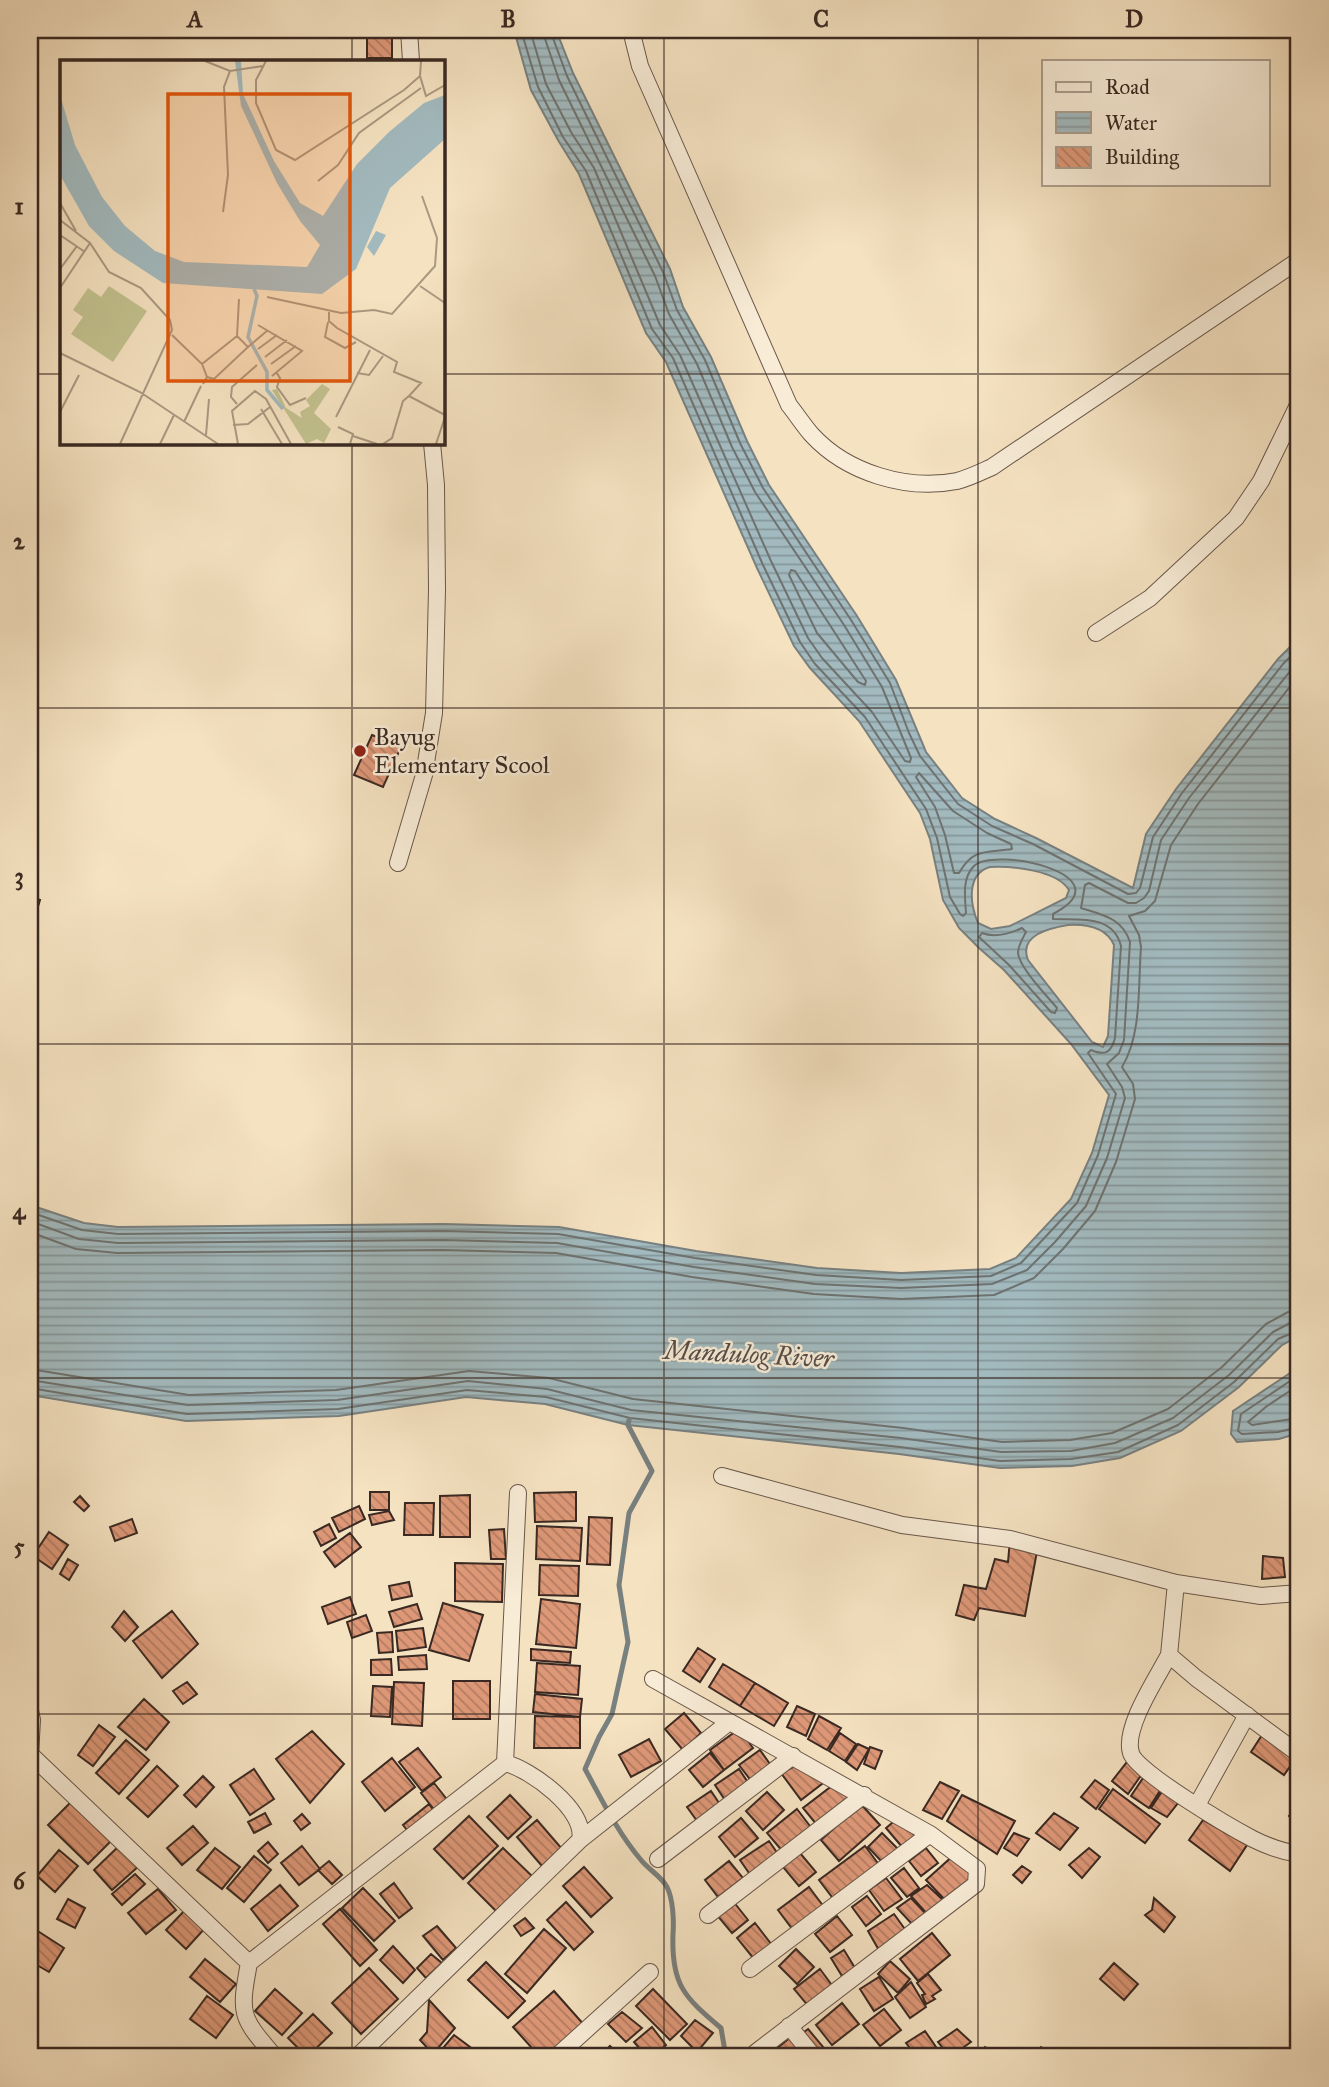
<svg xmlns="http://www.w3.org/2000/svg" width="1329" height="2087" viewBox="0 0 1329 2087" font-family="'IM FELL Great Primer',serif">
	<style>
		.water { fill: url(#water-rules); stroke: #788080; stroke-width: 2; fill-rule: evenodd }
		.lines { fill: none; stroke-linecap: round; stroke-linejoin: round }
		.shore { stroke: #6e7270; stroke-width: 2 }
		.stream { stroke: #788080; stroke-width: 5 }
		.building { fill: url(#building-back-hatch); stroke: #3a2922; stroke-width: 2 }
		.minor-casing { stroke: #69574a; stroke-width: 18 }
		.minor { stroke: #f8ecd7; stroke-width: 16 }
		.grid { fill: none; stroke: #3a2922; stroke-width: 2; stroke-opacity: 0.55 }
		.poi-dot { fill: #8f2418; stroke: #f8ecd7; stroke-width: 2.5 }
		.labels { text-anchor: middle; stroke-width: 5; stroke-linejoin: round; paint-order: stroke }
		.poi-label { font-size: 24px; fill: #3a2922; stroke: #f8ecd7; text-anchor: start }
		.water-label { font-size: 26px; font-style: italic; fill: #544d49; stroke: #f8ecd7 }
		.inset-river { fill: none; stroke: #a2babf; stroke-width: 3.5 }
		.inset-road { fill: none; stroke: #aa9881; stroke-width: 2 }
		.view { fill: #df570d; fill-opacity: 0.15; stroke: #df570d; stroke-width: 3.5 }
		.inset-edge { fill: none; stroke: #3a2922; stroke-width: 3.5 }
		.neatline { fill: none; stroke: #3a2922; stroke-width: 2.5 }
		.grid-label { font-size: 23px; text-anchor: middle; font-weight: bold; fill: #3a2922 }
	</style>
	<defs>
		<pattern id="water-rules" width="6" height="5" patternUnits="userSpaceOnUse" patternTransform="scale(1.75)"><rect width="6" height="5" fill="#a2babf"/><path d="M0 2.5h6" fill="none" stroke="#85979b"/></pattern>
		<pattern id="building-back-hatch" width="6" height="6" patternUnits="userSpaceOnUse" patternTransform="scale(1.75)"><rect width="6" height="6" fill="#de9878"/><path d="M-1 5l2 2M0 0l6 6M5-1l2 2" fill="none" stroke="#b57c62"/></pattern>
	</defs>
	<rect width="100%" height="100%" fill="#f5e2c1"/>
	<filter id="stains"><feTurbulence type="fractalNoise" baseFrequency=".00286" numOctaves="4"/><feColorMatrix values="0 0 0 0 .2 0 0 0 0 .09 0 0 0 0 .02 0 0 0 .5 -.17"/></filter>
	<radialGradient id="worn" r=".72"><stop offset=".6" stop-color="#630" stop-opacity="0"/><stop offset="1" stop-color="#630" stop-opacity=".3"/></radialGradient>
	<path class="water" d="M514,30H556L573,73L670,269L683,307L711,357L747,441L769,485L857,616L896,680L926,752L962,798L995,819L1036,838L1133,888L1146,834L1176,789L1278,659L1299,638V1336L1282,1345L1239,1387L1181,1431L1120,1458L1072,1466L1000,1468L899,1454L628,1425L545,1404L466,1397L339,1416L186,1421L30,1395V1205L84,1223L118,1227L444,1224L559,1227L696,1251L817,1268L901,1273L990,1269L1016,1258L1071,1199L1092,1153L1109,1095L1071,1044L1004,970L979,948L959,928L943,900L930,839L920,813L859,721L810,668L794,646L757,568L666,362L646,333L579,174L558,140L531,90ZM990,867C1012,866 1057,870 1069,890L1066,898L1010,926L991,929L978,923C970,904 966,874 990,867ZM1068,925C1086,924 1106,927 1114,945L1108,1036L1103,1047L1092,1042L1028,960C1018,935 1050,928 1068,925Z
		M1299,1367V1433L1279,1439L1237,1442L1231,1434L1233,1411Z"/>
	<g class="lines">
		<path class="shore" d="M530,30L546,84L571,132L594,168L660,325L680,355L771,561L808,638L822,658L872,712L905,761L910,762L911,758L882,687L844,625L755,492L732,447L697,364L669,314L655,276L559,80L542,30
			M550,30L567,76L663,272L677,310L705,360L740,443L763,488L851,620L890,683L909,733L920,756L958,804L992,826L1033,844L1128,894L1136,893L1140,888L1153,837L1182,793L1283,664L1299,648
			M791,570L795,571L866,681L865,685L858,682L817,633L789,575Z
			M919,773L953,811L987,833L1011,844L1012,849C987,853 974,847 959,873H954L945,835L935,807L916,777Z
			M1022,928L1026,932C1023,938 1018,945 1018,953C1019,967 1047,996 1057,1008L1055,1013L1051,1012L1009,965L979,937L982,933C995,938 1009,934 1022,928Z
			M30,1212L82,1230L118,1234L443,1231L558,1234L695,1258L816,1275L901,1280L991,1276L1021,1263L1077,1203L1098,1155L1116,1094L1088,1053L1091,1050C1105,1056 1111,1053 1115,1038L1121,946C1113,914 1078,920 1053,919V914C1128,875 992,845 973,867C962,879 965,898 966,913L963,916L960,914L950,897L937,838L926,809L865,717L815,664L800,642L763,565L673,358L652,329L586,171L563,137L538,87L521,30
			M30,1221L79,1239L118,1243L443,1240L557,1243L694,1267L815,1284L901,1288L992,1284L1027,1270L1055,1242L1086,1206L1107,1158L1125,1098L1122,1087L1107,1064L1119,1053L1124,1040L1130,942C1122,918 1103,915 1081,908L1085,885L1089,883L1128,903H1136L1144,898L1149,891L1161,840L1189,798L1299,660
			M30,1232L76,1249L117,1253L443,1250L556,1253L692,1277L814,1294L901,1299L994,1295L1034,1278L1063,1249L1095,1211L1116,1162L1135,1099L1133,1084L1122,1067C1142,1034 1138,986 1141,947L1139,935L1129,916L1145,911L1155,901L1171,845L1198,804L1299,675
			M30,1369L189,1395L336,1390L469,1371L549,1378L633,1399L903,1428L1002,1442L1070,1440L1112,1433L1168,1409L1222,1367L1266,1324L1288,1312L1299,1311
			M1299,1375L1241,1414L1238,1431L1242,1434L1278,1432L1299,1427
			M30,1380L188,1405L337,1400L468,1381L547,1389L631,1410L901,1438L1001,1452L1071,1451L1115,1443L1173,1418L1229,1375L1273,1332L1290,1323L1299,1321
			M1299,1385L1267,1406L1248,1422L1252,1425L1299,1418
			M30,1388L187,1414L338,1409L467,1390L546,1397L630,1418L900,1447L1000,1461L1071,1459L1118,1452L1178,1425L1234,1382L1278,1339L1299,1330"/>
		<path class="stream" d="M629,1420L628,1425L652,1471L629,1513L619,1585L628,1642L612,1714L599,1737L585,1769C602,1800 618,1833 641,1860C648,1869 662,1877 667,1887C673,1899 674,1920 673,1934C671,1984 684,1997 721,2028L726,2057"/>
	</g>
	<path class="building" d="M293,30H308V38L292,37Z
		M367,31H392V58H367Z
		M372,735L401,747L383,787L354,775Z
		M30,897L40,900L30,933Z
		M370,1492H389V1510H370Z
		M576,1492V1521L535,1522L534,1493Z
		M470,1495V1537H440V1496Z
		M80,1496L89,1506L84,1511L74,1502Z
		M405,1503H434L433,1535H404Z
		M359,1506L365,1519L339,1532L332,1518Z
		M389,1511L394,1520L372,1525L369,1515Z
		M589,1517L612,1518L610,1565L587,1564Z
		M132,1519L137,1533L115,1541L110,1527Z
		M329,1524L336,1538L321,1546L314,1532Z
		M537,1526L582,1528L580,1561L536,1559Z
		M504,1529L506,1559H491L489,1530Z
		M49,1532L68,1545L52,1569L33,1556Z
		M350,1533L361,1547L335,1567L324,1552Z
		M1010,1540L1038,1546L1025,1616L979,1608L974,1620L956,1615L964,1585L986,1589L995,1559L1008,1562Z
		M1263,1556L1283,1558L1285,1577L1262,1579Z
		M68,1559L78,1565L69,1580L60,1574Z
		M455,1563L503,1564L502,1602L455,1601Z
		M540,1565L579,1566L578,1596L539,1595Z
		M409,1582L412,1596L392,1600L389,1586Z
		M350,1597L356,1614L328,1624L322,1607Z
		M541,1599L580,1604L576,1648L536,1644Z
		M443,1603L483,1615L469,1661L429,1650Z
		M417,1604L422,1619L394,1627L389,1612Z
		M124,1611L138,1627L125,1641L112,1627Z
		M172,1611L198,1644L162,1678L133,1641Z
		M366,1615L372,1631L352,1638L347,1622Z
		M423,1628L426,1647L398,1651L396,1631Z
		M392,1632L393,1652L379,1653L377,1633Z
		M698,1648L715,1659L700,1682L683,1671Z
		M531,1649L571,1652L570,1663L531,1660Z
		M426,1655L427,1669L399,1670L398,1657Z
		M391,1659L392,1675H371V1660Z
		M537,1663L580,1666L578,1695L535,1692Z
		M723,1664L755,1683L740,1706L709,1687Z
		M453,1681H490V1719H453Z
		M187,1682L197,1694L183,1704L173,1691Z
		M394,1682L424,1683L422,1726L392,1724Z
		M755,1683L788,1703L774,1726L740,1706Z
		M373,1686L392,1687L390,1717L371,1716Z
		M535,1694L582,1699L580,1717L533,1712Z
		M144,1699L169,1722L146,1750L118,1727Z
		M797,1706L815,1714L806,1736L787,1727Z
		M684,1713L701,1733L683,1750L665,1729Z
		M535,1716L580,1717V1748H534Z
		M819,1716L841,1728L827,1750L808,1739Z
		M99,1725L115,1737L93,1766L78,1755Z
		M739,1729L753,1748L724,1770L710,1750Z
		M312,1731L344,1764L310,1803L276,1759Z
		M1264,1732L1298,1755L1284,1775L1251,1752Z
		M840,1733L856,1744L845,1761L829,1751Z
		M649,1739L661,1761L631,1777L619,1755Z
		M126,1740L149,1760L119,1794L96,1773Z
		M858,1744L869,1749L857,1770L846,1762Z
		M870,1747L882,1751L875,1769L864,1764Z
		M418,1748L441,1777L422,1791L399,1762Z
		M760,1750L772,1767L752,1782L739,1765Z
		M710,1753L724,1770L703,1787L689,1770Z
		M392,1758L415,1787L385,1811L362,1782Z
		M1127,1762L1142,1774L1128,1794L1112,1781Z
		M799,1764L827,1780L801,1800L781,1773Z
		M157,1766L178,1786L148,1817L127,1798Z
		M254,1769L274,1799L250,1815L230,1785Z
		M739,1769L751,1787L727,1803L715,1785Z
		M203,1776L214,1787L196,1807L184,1795Z
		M1143,1778L1161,1789L1149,1808L1131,1796Z
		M1095,1780L1109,1790L1096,1809L1081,1797Z
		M837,1782L850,1799L817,1825L803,1808Z
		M940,1782L959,1791L942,1819L923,1810Z
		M434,1783L449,1802L436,1812L421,1793Z
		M1165,1787L1182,1798L1167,1817L1151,1808Z
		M1113,1789L1160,1824L1145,1843L1099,1809Z
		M711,1791L721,1806L697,1821L687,1807Z
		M767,1792L784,1810L763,1830L746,1811Z
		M510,1795L531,1817L508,1839L487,1817Z
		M962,1795L1015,1821L997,1854L947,1821Z
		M74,1799L113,1839L88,1864L48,1825Z
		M429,1804L437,1815L411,1835L403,1825Z
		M861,1804L880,1825L839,1861L821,1840Z
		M1299,1805V1826L1289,1816Z
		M797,1809L813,1830L784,1853L767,1833Z
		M265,1813L271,1824L254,1833L248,1822Z
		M1054,1813L1078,1828L1060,1850L1036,1833Z
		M302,1814L310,1823L301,1830L294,1821Z
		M469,1816L498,1846L463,1879L434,1849Z
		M899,1817L916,1837L903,1848L886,1828Z
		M741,1818L758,1838L735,1857L719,1837Z
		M537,1820L562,1849L542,1866L517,1837Z
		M1203,1820L1247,1845L1230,1871L1189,1840Z
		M193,1826L208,1843L182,1865L167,1848Z
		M882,1833L899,1850L884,1864L868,1847Z
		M1014,1833L1029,1839L1017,1856L1004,1848Z
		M769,1841L780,1857L751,1876L740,1860Z
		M268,1842L278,1854L268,1863L258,1851Z
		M120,1845L140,1865L112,1890L94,1870Z
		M302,1846L320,1869L299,1885L281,1863Z
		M865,1846L880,1866L835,1901L819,1880Z
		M215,1848L240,1867L222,1889L197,1870Z
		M503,1848L535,1879L499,1914L468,1883Z
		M926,1848L938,1863L921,1876L909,1861Z
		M1089,1848L1100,1857L1082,1878L1069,1865Z
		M59,1850L78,1866L55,1892L37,1876Z
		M800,1853L816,1872L799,1886L783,1867Z
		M955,1854L975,1876L947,1902L926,1880Z
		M254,1856L271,1870L244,1902L227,1888Z
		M329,1861L342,1875L332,1884L318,1870Z
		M729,1861L743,1878L718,1897L705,1880Z
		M1022,1866L1031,1872L1022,1883L1013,1875Z
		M584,1867L612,1898L591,1917L563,1886Z
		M904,1868L919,1888L907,1897L891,1878Z
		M135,1874L145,1884L122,1905L112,1894Z
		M886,1878L902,1899L884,1911L869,1890Z
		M394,1883L412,1908L399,1918L380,1894Z
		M280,1885L298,1906L268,1931L251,1909Z
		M927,1885L944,1901L928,1915L911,1896Z
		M809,1887L824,1907L793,1930L778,1910Z
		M363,1888L395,1921L374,1941L342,1908Z
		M158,1889L176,1910L146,1934L128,1913Z
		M867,1896L881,1914L866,1926L852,1907Z
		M911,1898L926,1914L913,1925L897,1908Z
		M1154,1898L1175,1917L1164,1932L1145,1915L1152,1910Z
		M68,1899L85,1908L75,1928L57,1919Z
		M733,1901L748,1920L732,1933L716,1914Z
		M566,1902L593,1932L574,1950L547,1920Z
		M186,1909L206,1927L186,1949L166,1930Z
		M340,1909L377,1950L360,1966L323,1924Z
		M894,1914L907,1932L880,1952L868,1931Z
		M837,1916L852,1935L830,1952L815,1934Z
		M525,1918L534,1928L521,1936L514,1926Z
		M755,1923L772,1945L754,1959L737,1938Z
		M30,1926L64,1948L49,1972L30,1961Z
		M437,1926L456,1948L443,1960L423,1936Z
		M544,1929L566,1948L527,1993L505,1974Z
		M932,1933L950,1955L918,1981L900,1959Z
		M393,1946L415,1970L403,1983L380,1960Z
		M796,1949L814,1967L797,1984L779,1966Z
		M844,1950L855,1968L842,1976L831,1958Z
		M431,1954L442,1963L426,1978L417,1968Z
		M205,1959L236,1984L220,2002L190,1977Z
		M890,1961L910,1979L898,1993L878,1974Z
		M486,1962L525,2001L508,2018L468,1980Z
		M1114,1963L1138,1984L1124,2000L1100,1979Z
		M369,1968L398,1999L361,2034L332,2003Z
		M820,1969L834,1988L809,2007L794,1989Z
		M928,1974L941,1990L932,1996L935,1999L926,2004L922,1995L925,1994L917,1983Z
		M879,1977L893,1999L874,2011L860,1989Z
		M911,1982L926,2007L910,2018L895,1997Z
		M275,1989L302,2013L282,2035L255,2011Z
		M653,1989L687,2024L670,2040L636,2006Z
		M554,1991L585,2026L549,2057H540L513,2027Z
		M207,1996L233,2015L216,2038L190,2019Z
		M429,2000L455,2028L433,2054L420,2040L427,2032Z
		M842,2003L859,2024L832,2045L816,2025Z
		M884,2009L901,2030L880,2046L863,2025Z
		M622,2012L642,2028L626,2042L608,2024Z
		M313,2014L332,2033L307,2057L288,2038Z
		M695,2020L713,2033L697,2052L681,2036Z
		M652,2027L666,2045L652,2057H647L634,2042Z
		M808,2029L824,2048L816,2054L800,2035Z
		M957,2029L971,2042L950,2057L938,2042Z
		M925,2031L936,2047L921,2057H917L906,2043Z
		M454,2035L474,2050L468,2057H440L437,2055Z
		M792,2036L810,2057H780L775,2050Z
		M610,2046L622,2057H599Z
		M985,2047L998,2057H976Z
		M1041,2047L1054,2057H1032Z
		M386,2048L396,2057H377Z"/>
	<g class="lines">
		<defs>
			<path id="minor" d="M409,30L411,61
				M631,30L640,66L789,405C797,415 804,426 812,435C847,473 907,491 957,481C969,478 981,472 992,467L1299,260
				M1096,633L1150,598L1236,518L1261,481L1299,403
				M398,863L424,775L434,713L437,590L436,485L432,443
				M722,1476L902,1525L1010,1539L1176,1583L1261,1596L1299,1593
				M1176,1583L1169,1655L1196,1678L1299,1754
				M1169,1655C1157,1678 1123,1728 1131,1753C1136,1772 1232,1828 1253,1839C1267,1846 1284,1852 1299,1854
				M653,1679L930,1834L977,1869L976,1884L755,2053
				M30,1711L32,1720L30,1755
				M30,1754L249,1963
				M1197,1805L1247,1715
				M580,1840L728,1723
				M658,1859L793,1756
				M708,1915L864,1795
				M750,1969L930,1834
				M789,2026L814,2057
				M275,2057C241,2017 239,2016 249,1963L505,1763L518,1493
				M357,2057L580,1840C587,1810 530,1769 505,1763
				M556,2057L650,1972"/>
		</defs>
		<use href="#minor" class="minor-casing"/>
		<use href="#minor" class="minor"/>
	</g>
	<path class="grid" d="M352,30V61M664,30V2057M978,30V2057M30,374H61M443,374H1299M352,443V2057M30,708H1299M30,1044H1299M30,1378H1299M30,1714H1299"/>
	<circle class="poi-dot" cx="360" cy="751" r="7"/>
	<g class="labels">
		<g class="poi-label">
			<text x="374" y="745">Bayug<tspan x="374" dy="28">Elementary Scool</tspan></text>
		</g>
		<g class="water-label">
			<text transform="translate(749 1354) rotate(3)" y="9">Mandulog River</text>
		</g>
	</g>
	<g transform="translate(60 60)">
		<rect width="385" height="385" fill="#f5e2c1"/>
		<path d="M262,324L270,329L254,353L271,369L264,383L257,379L246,384L212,330L217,329L226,348L242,358L240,352L250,346L246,340Z" fill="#c2c18e"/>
		<path d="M49,226L87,251L53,302L11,274L23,257L13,250L28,228L41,237Z" fill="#c2c18e"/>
		<path d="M175,1H181L183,34L214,101L240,143L263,156L297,104L329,72L364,43L385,35V79L330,128L296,209L262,234L103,223L54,191L29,166L0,115V35L15,85L42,137L65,166L95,191L124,202L247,207L260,185L240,161L217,123L181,46ZM316,171L326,175L314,196L307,187Z" fill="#a2babf"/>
		<path class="inset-river" d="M194,229L197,236L188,277L207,312V330L223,349"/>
		<path class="inset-road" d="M145,1L170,11L203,6M206,1L196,20V43L216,90L235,100L344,30L360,16L361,1M360,16L366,36L385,25M258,121L278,105L299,73L361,28M0,143L16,171M163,152L168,115L164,27L170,11M0,160L30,183L0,228M0,175L25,192M30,183L49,212L81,228L110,260L112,270L60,384M0,209L17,186M360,226L385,243M207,237L281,253L314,250L332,254L375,206L377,178L362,136M269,252V261L277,268L337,302L334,312L361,323L349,336M268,262L265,277L285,288L296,282M198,265L242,291L212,316M112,275L142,304L147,317L143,324M188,287L208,270M198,289L217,275M0,293L80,332L158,384M205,297L227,280M142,304L177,276L179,239M211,304L236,286M216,312L220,318L217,327L230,345L246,338M297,313L309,315L323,296M147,317L154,319L188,287L177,276M177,344L171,337L172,327L197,305M201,349L222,384M0,352L19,315M276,357L310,290M124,362L141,326M173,365L188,364L210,347M278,367L293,374L290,384M146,375L149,339M293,376L317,384M100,384L114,355M178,384L172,351L195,331L206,339L231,384M323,384L332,378L343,341L349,336L385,355M376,384L385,357"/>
		<path class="view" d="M108,34H290V321H108Z"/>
		<rect width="385" height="385" class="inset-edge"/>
	</g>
	<rect width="1329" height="2087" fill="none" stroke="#f5e2c1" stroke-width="77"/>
	<rect x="1042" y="60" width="228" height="126" fill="#f8ecd7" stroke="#ac9e8f" stroke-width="2"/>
	<rect x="1056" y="82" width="35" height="10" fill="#f8ecd7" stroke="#ac9e8f" stroke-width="2"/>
	<text x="1105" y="94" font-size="21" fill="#3a2922">Road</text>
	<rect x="1056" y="112" width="35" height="21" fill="url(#water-rules)" stroke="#ac9e8f" stroke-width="2"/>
	<text x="1105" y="130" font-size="21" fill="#3a2922">Water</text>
	<rect x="1056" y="147" width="35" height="21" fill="url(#building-back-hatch)" stroke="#ac9e8f" stroke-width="2"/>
	<text x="1105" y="164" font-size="21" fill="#3a2922">Building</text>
	<rect x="38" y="38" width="1252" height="2010" class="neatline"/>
	<g class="grid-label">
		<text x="195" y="27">A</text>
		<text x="508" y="27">B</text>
		<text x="821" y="27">C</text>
		<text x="1134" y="27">D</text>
		<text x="19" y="214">1</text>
		<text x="19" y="549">2</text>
		<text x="19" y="884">3</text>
		<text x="19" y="1219">4</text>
		<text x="19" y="1554">5</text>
		<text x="19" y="1889">6</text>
	</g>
	<rect width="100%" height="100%" filter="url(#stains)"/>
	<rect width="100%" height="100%" fill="url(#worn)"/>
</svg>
